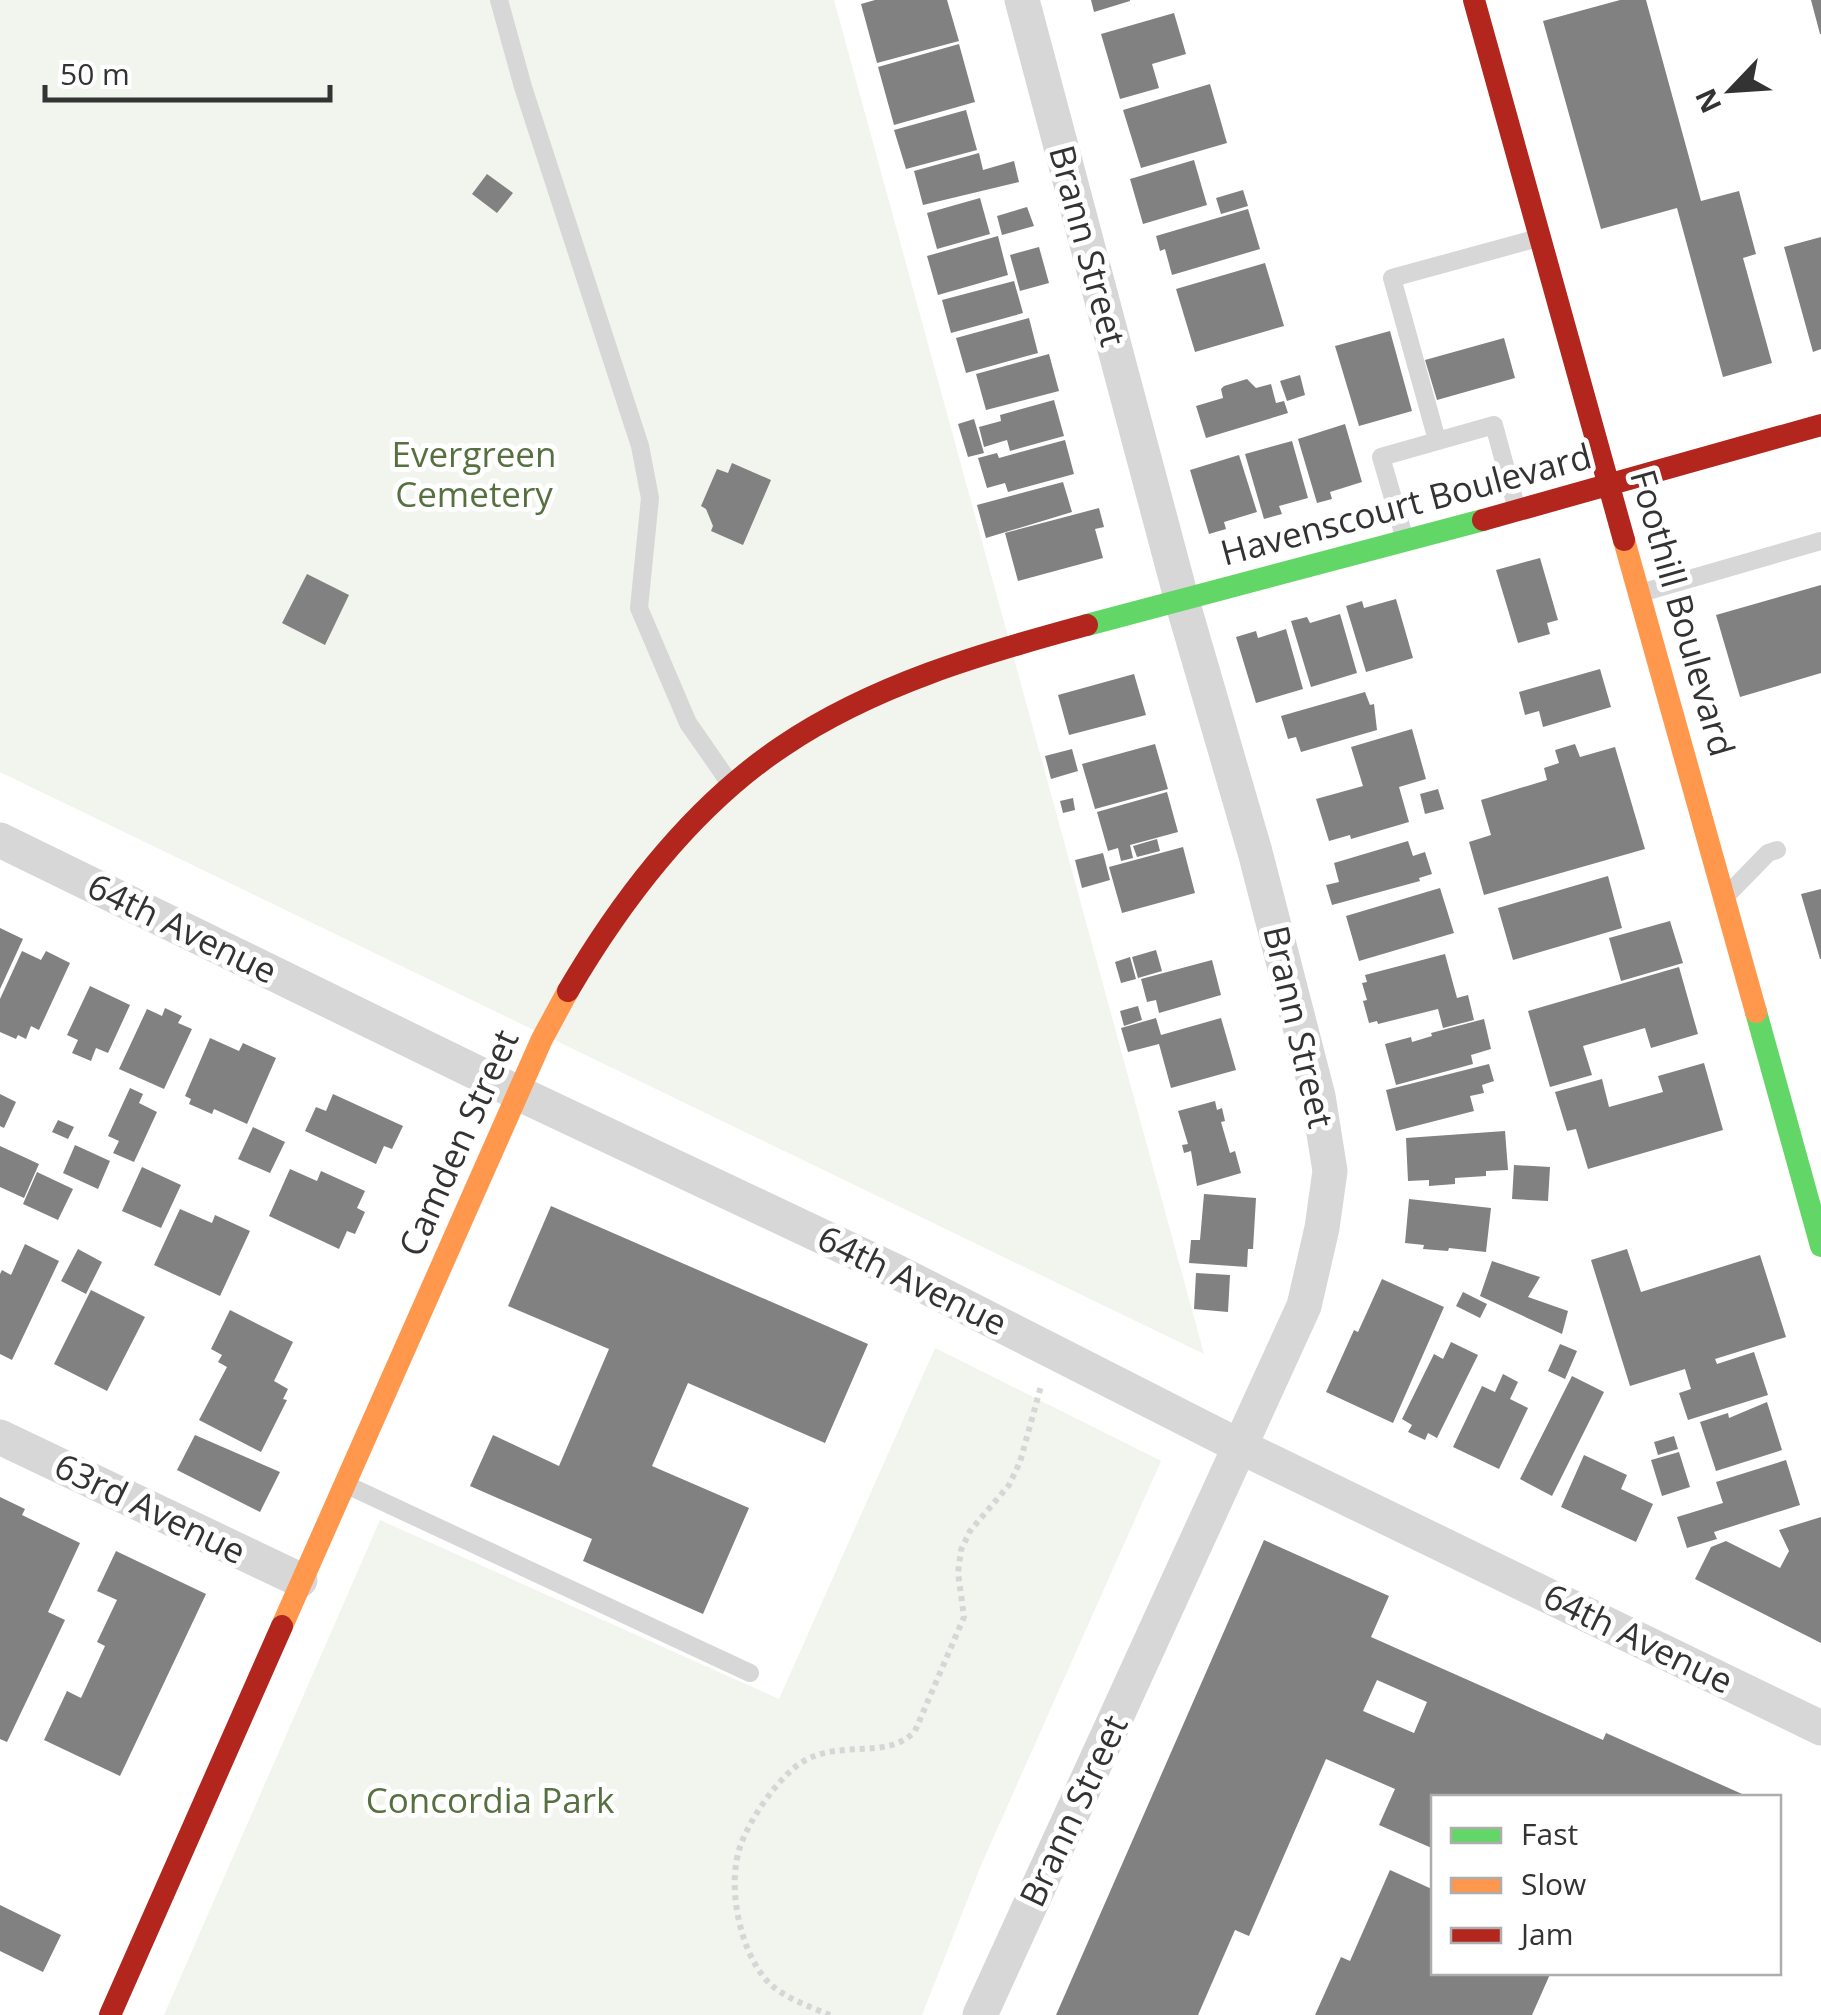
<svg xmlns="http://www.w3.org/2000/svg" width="1821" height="2015" viewBox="0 0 1821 2015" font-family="'Open Sans',sans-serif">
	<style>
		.green { fill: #f1f5ed }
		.building { fill: #818181; fill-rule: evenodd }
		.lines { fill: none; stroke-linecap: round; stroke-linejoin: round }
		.path { stroke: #d6d6d6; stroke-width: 6; stroke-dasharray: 5 5; stroke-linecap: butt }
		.lane { stroke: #d7d7d7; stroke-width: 18 }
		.street { stroke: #d7d7d7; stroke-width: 35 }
		.fast { stroke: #63d668; stroke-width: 22 }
		.slow { stroke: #ff974d; stroke-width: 22 }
		.jam { stroke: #b3261e; stroke-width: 22 }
		.labels { text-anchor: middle; stroke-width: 10; stroke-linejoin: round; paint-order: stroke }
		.street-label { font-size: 35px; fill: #333; stroke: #fff }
		.park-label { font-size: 35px; fill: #56703f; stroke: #fff }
	</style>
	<rect width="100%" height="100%" fill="#fff"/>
	<path class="green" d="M0,0H834L1204,1354L0,772Z
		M935,1348L1161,1461L982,1863L922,2015H164L380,1520L779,1699Z"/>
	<path class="building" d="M875,0H947L959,41L877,63L861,4Z
		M1091,0H1130V1L1094,12Z
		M1620,0H1646L1701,201L1739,191L1756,254L1743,258L1772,363L1723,377L1677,208L1601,229L1543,21Z
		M1811,0H1821V34H1820Z
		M1174,13L1186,54L1152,64L1159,88L1120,99L1101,34Z
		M959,44L975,102L894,125L878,67Z
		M1210,84L1227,143L1141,168L1123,110Z
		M966,110L977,150L906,169L894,130Z
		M979,153L983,170L1014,161L1019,182L923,205L914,171Z
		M1194,160L1207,205L1143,224L1130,179Z
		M487,174L513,193L497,213L472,194Z
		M1243,190L1248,206L1221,214L1216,198Z
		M980,198L990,234L937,249L927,213Z
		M1027,207L1034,226L1002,235L997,216Z
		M1248,209L1260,249L1172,275L1165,249L1160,251L1156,236Z
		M998,236L1008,275L938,295L927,256Z
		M1821,237V349L1813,352L1784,247Z
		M1039,247L1049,283L1020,291L1010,255Z
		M1265,263L1284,326L1195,352L1176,289Z
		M1014,281L1023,313L951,333L942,300Z
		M1029,318L1038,353L966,373L956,338Z
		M1390,331L1412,411L1359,426L1335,346Z
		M1504,338L1515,378L1437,400L1425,360Z
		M1049,354L1059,391L986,410L976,374Z
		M1300,375L1305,395L1287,401L1280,381Z
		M1247,379L1256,388L1271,384L1276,403L1284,401L1288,413L1206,438L1196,406L1223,398L1221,389L1224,386Z
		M1054,400L1064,436L1010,451L1007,440L984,447L979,427L1001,421L1000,415Z
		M974,419L984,453L968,457L958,424Z
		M1345,424L1362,482L1330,492L1332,499L1317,503L1298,439Z
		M1065,440L1074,474L1008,492L1005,483L987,488L978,458L997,453L999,458Z
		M1292,441L1308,498L1279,506L1282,514L1264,519L1245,454Z
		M1239,455L1257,512L1224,522L1226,529L1209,534L1190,470Z
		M732,463L771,480L743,545L711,531L713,526L706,509L701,506L717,469L728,473Z
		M1063,482L1072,512L986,538L977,505Z
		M1099,508L1104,527L1095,529L1103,558L1018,581L1005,533Z
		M1540,558L1558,620L1547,623L1550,634L1518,643L1496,570Z
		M307,574L349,595L325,645L282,623Z
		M1821,585V673L1740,697L1716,615Z
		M1396,599L1413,658L1366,672L1346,606L1362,601L1364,608Z
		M1340,614L1357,673L1311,687L1291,621L1307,617L1310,623Z
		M1286,629L1303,689L1256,703L1236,637L1256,631L1258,638Z
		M1600,669L1611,707L1543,727L1539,711L1525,715L1519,692Z
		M1134,674L1146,715L1069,735L1058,695Z
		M1365,692L1370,705L1374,704L1377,730L1301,752L1296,737L1288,739L1281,716Z
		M1412,729L1426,779L1399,787L1409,822L1351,839L1350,835L1329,841L1316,799L1363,786L1351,747Z
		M1155,744L1168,789L1095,809L1082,764Z
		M1575,744L1580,757L1615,747L1645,849L1484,895L1469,842L1491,835L1481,800L1547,780L1544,768L1559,763L1555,750Z
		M1072,749L1078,771L1051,779L1045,756Z
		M1438,789L1444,809L1425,814L1420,794Z
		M1167,792L1178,832L1130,845L1133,858L1121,861L1118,848L1108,851L1097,812Z
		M1073,798L1075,810L1063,813L1060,801Z
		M1157,839L1160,851L1137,857L1133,846Z
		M1408,841L1413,856L1425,852L1432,874L1419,878L1420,881L1332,905L1326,885L1339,882L1334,863Z
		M1183,847L1195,893L1122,913L1109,867Z
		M1103,853L1110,880L1082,888L1075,860Z
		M1608,876L1622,928L1513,960L1498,908Z
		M1440,888L1454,933L1359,961L1346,916Z
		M1821,889V959H1820L1801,894Z
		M1670,921L1683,963L1621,981L1609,938Z
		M0,928L23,939L0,989Z
		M1156,950L1162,971L1138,978L1132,957Z
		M22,951L41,960L46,951L70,963L39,1030L31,1026L26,1039L18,1035L16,1039L0,1032V999Z
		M1445,954L1457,998L1468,995L1474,1020L1443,1028L1438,1009L1378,1024L1377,1021L1369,1023L1363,1001L1367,1000L1362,983L1367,982L1365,975Z
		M1130,957L1136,979L1121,983L1115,962Z
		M1212,960L1221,995L1159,1013L1156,1000L1147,1002L1141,979Z
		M1679,967L1698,1034L1651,1048L1645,1028L1583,1046L1592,1075L1550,1087L1528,1011Z
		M90,986L130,1005L108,1053L96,1048L91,1061L72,1053L78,1040L67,1035Z
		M1138,1006L1142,1020L1124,1026L1120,1011Z
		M165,1008L182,1016L178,1023L192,1029L164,1089L119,1069L147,1009L162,1016Z
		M1156,1018L1161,1035L1221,1018L1236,1070L1171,1088L1159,1044L1128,1052L1121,1028Z
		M1484,1019L1491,1049L1471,1055L1473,1064L1396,1085L1385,1044L1411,1037L1412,1042L1432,1036L1431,1033Z
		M210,1038L239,1051L243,1043L276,1058L247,1124L214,1109L212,1114L189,1104L191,1099L185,1096Z
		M1704,1063L1723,1130L1588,1169L1576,1129L1567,1131L1555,1092L1602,1079L1609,1107L1663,1092L1658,1076Z
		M1489,1064L1494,1081L1482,1085L1484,1093L1470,1096L1474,1111L1396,1131L1386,1090Z
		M130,1088L143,1094L139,1103L157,1112L134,1162L113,1153L119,1141L108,1136Z
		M0,1094L16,1102L4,1128L0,1126Z
		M333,1094L403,1126L392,1149L384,1146L376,1164L305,1131L316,1107L326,1111Z
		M1215,1101L1217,1110L1222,1108L1225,1121L1221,1122L1230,1153L1235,1151L1241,1173L1197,1186L1191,1151L1184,1153L1182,1145L1188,1144L1178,1111Z
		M58,1120L74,1127L68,1139L52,1132Z
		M253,1127L285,1142L270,1173L238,1159Z
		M1505,1131L1508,1170L1486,1171V1176L1455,1178V1184L1429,1186V1180L1408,1181L1406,1138Z
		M75,1145L110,1161L98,1189L63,1173Z
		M0,1146L39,1164L24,1198L0,1187Z
		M1514,1165L1550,1167L1548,1201L1512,1199Z
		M142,1167L181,1185L161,1228L122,1211Z
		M290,1169L317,1181L321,1171L365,1191L357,1208L365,1212L355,1234L347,1231L339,1249L269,1216Z
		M37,1172L73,1189L58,1220L23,1204Z
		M1204,1194L1256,1198L1253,1249H1248L1247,1267L1189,1263L1191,1240H1200Z
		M1409,1199L1491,1208L1486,1252L1449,1248L1448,1251L1423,1249L1424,1245L1405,1243Z
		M551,1206L868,1344L825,1443L688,1383L652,1466L749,1508L703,1614L583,1561L592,1539L470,1486L493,1435L559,1466L609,1349L508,1306Z
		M180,1209L212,1223L215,1215L250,1231L220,1296L154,1265Z
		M25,1244L59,1261L12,1360L0,1354V1274L2,1270L11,1275Z
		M78,1249L102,1262L86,1294L61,1281Z
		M1627,1249L1641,1292L1760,1255L1786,1337L1715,1359L1717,1364L1754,1352L1768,1395L1688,1420L1679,1393L1691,1389L1685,1369L1630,1386L1591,1260Z
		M1492,1261L1540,1277L1528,1297L1568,1311L1562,1334L1480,1296Z
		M1196,1273L1230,1275L1228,1312L1194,1309Z
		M1382,1279L1444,1307L1393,1423L1326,1392L1354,1330L1358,1332Z
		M91,1290L145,1317L107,1391L54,1364Z
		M1463,1292L1487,1304L1480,1318L1456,1306Z
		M230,1310L293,1342L274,1381L288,1389L283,1399L287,1400L261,1452L199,1420L227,1367L218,1362L222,1355L211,1349Z
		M1451,1342L1478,1355L1437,1438L1428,1433L1425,1440L1408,1432L1412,1425L1402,1419L1434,1354L1443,1359Z
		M1560,1344L1577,1351L1565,1379L1548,1371Z
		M1503,1374L1518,1382L1510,1399L1528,1408L1499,1469L1453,1447L1482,1386L1495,1392Z
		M1572,1376L1604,1392L1552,1496L1520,1479Z
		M1767,1402L1782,1450L1716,1471L1700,1422L1728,1413L1729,1418Z
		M195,1435L280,1472L260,1512L177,1470Z
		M1674,1436L1678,1449L1658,1455L1654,1442Z
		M1679,1452L1690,1487L1662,1496L1651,1460Z
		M1584,1455L1627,1475L1621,1489L1653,1504L1636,1542L1561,1507Z
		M1786,1460L1800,1505L1714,1532L1717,1539L1687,1548L1677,1517L1723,1503L1716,1482Z
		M0,1497L25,1509L22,1515L80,1543L48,1612L65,1620L7,1742L0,1739Z
		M1821,1517V1643L1695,1579L1711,1547L1726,1541L1780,1568L1789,1551L1779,1530Z
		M1264,1540L1389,1596L1371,1637L1603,1740L1606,1733L1751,1798H1434V1849L1379,1825L1395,1789L1326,1759L1249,1936L1235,1930L1198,2015H1056ZM1377,1680L1427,1702L1414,1733L1363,1711Z
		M116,1551L206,1594L120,1776L44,1740L67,1691L81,1698L105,1646L97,1642L117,1600L97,1591Z
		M1390,1870L1434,1890V1972H1551L1532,2015H1315L1341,1957L1350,1961Z
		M0,1905L61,1935L43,1972L0,1951Z"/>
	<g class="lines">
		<path class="path" d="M830,2015C810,2007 785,1998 769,1983C739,1952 726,1884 741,1844C751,1818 773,1786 794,1768C833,1735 886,1763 915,1731L964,1617L958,1573L961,1550L970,1531L1009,1485L1020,1462L1041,1386"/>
		<path class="lane" d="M499,0L523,87L640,446L650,498L639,608L688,723L729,782
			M1437,440L1392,278L1538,238
			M1404,536L1381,457L1494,425L1516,506
			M1644,592L1821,541
			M1729,893L1768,853L1777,850
			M347,1485L750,1673"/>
		<path class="street" d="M0,840L518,1093L895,1271L1241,1447L1821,1728
			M0,1437L300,1580
			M980,2015L1304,1306L1322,1228L1330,1171L1318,1096L1255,852L1182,601L1022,0"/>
		<path class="fast" d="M1087,625L1483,520
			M1756,1012L1821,1246"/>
		<path class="slow" d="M1624,540L1756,1012
			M282,1626L542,1039L568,991"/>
		<path class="jam" d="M1474,0L1624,540
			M1483,520L1821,425
			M568,991C622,899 693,806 783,746C873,685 983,653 1087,625
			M110,2015L282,1626"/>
	</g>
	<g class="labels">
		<g class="street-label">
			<text transform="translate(1087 246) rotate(75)" y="12">Brann Street</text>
			<text transform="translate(1406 505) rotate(-15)" y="12">Havenscourt Boulevard</text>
			<text transform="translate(1682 613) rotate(74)" y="12">Foothill Boulevard</text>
			<text transform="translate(182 929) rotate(26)" y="12">64th Avenue</text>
			<text transform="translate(1298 1027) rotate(77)" y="12">Brann Street</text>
			<text transform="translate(459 1143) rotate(-66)" y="12">Camden Street</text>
			<text transform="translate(912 1281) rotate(26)" y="12">64th Avenue</text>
			<text transform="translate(150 1509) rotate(26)" y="12">63rd Avenue</text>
			<text transform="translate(1638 1639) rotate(26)" y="12">64th Avenue</text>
			<text transform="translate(1074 1811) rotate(-65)" y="12">Brann Street</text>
		</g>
		<g class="park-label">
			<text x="474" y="467">Evergreen<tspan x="474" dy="40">Cemetery</tspan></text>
			<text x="490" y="1813">Concordia Park</text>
		</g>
	</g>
	<rect x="1431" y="1795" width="350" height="180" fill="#ffffff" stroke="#adadad" stroke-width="2.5"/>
	<rect x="1451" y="1828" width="50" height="15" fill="#63d668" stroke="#adadad" stroke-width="2.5"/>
	<text x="1521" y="1845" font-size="30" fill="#333333">Fast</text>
	<rect x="1451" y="1878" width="50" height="15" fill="#ff974d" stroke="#adadad" stroke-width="2.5"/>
	<text x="1521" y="1895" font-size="30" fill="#333333">Slow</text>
	<rect x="1451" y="1928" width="50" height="15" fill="#b3261e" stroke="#adadad" stroke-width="2.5"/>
	<text x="1521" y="1945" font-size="30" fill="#333333">Jam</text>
	<g transform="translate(1731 90) rotate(245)" stroke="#ffffff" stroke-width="8" paint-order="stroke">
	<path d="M0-8L18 38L0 25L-18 38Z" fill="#333333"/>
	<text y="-15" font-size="28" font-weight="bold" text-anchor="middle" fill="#333333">N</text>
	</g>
	<path d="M45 85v15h285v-15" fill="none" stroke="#333333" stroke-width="5"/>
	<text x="60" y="85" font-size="30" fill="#333333" stroke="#ffffff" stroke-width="8" paint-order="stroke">50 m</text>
</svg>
